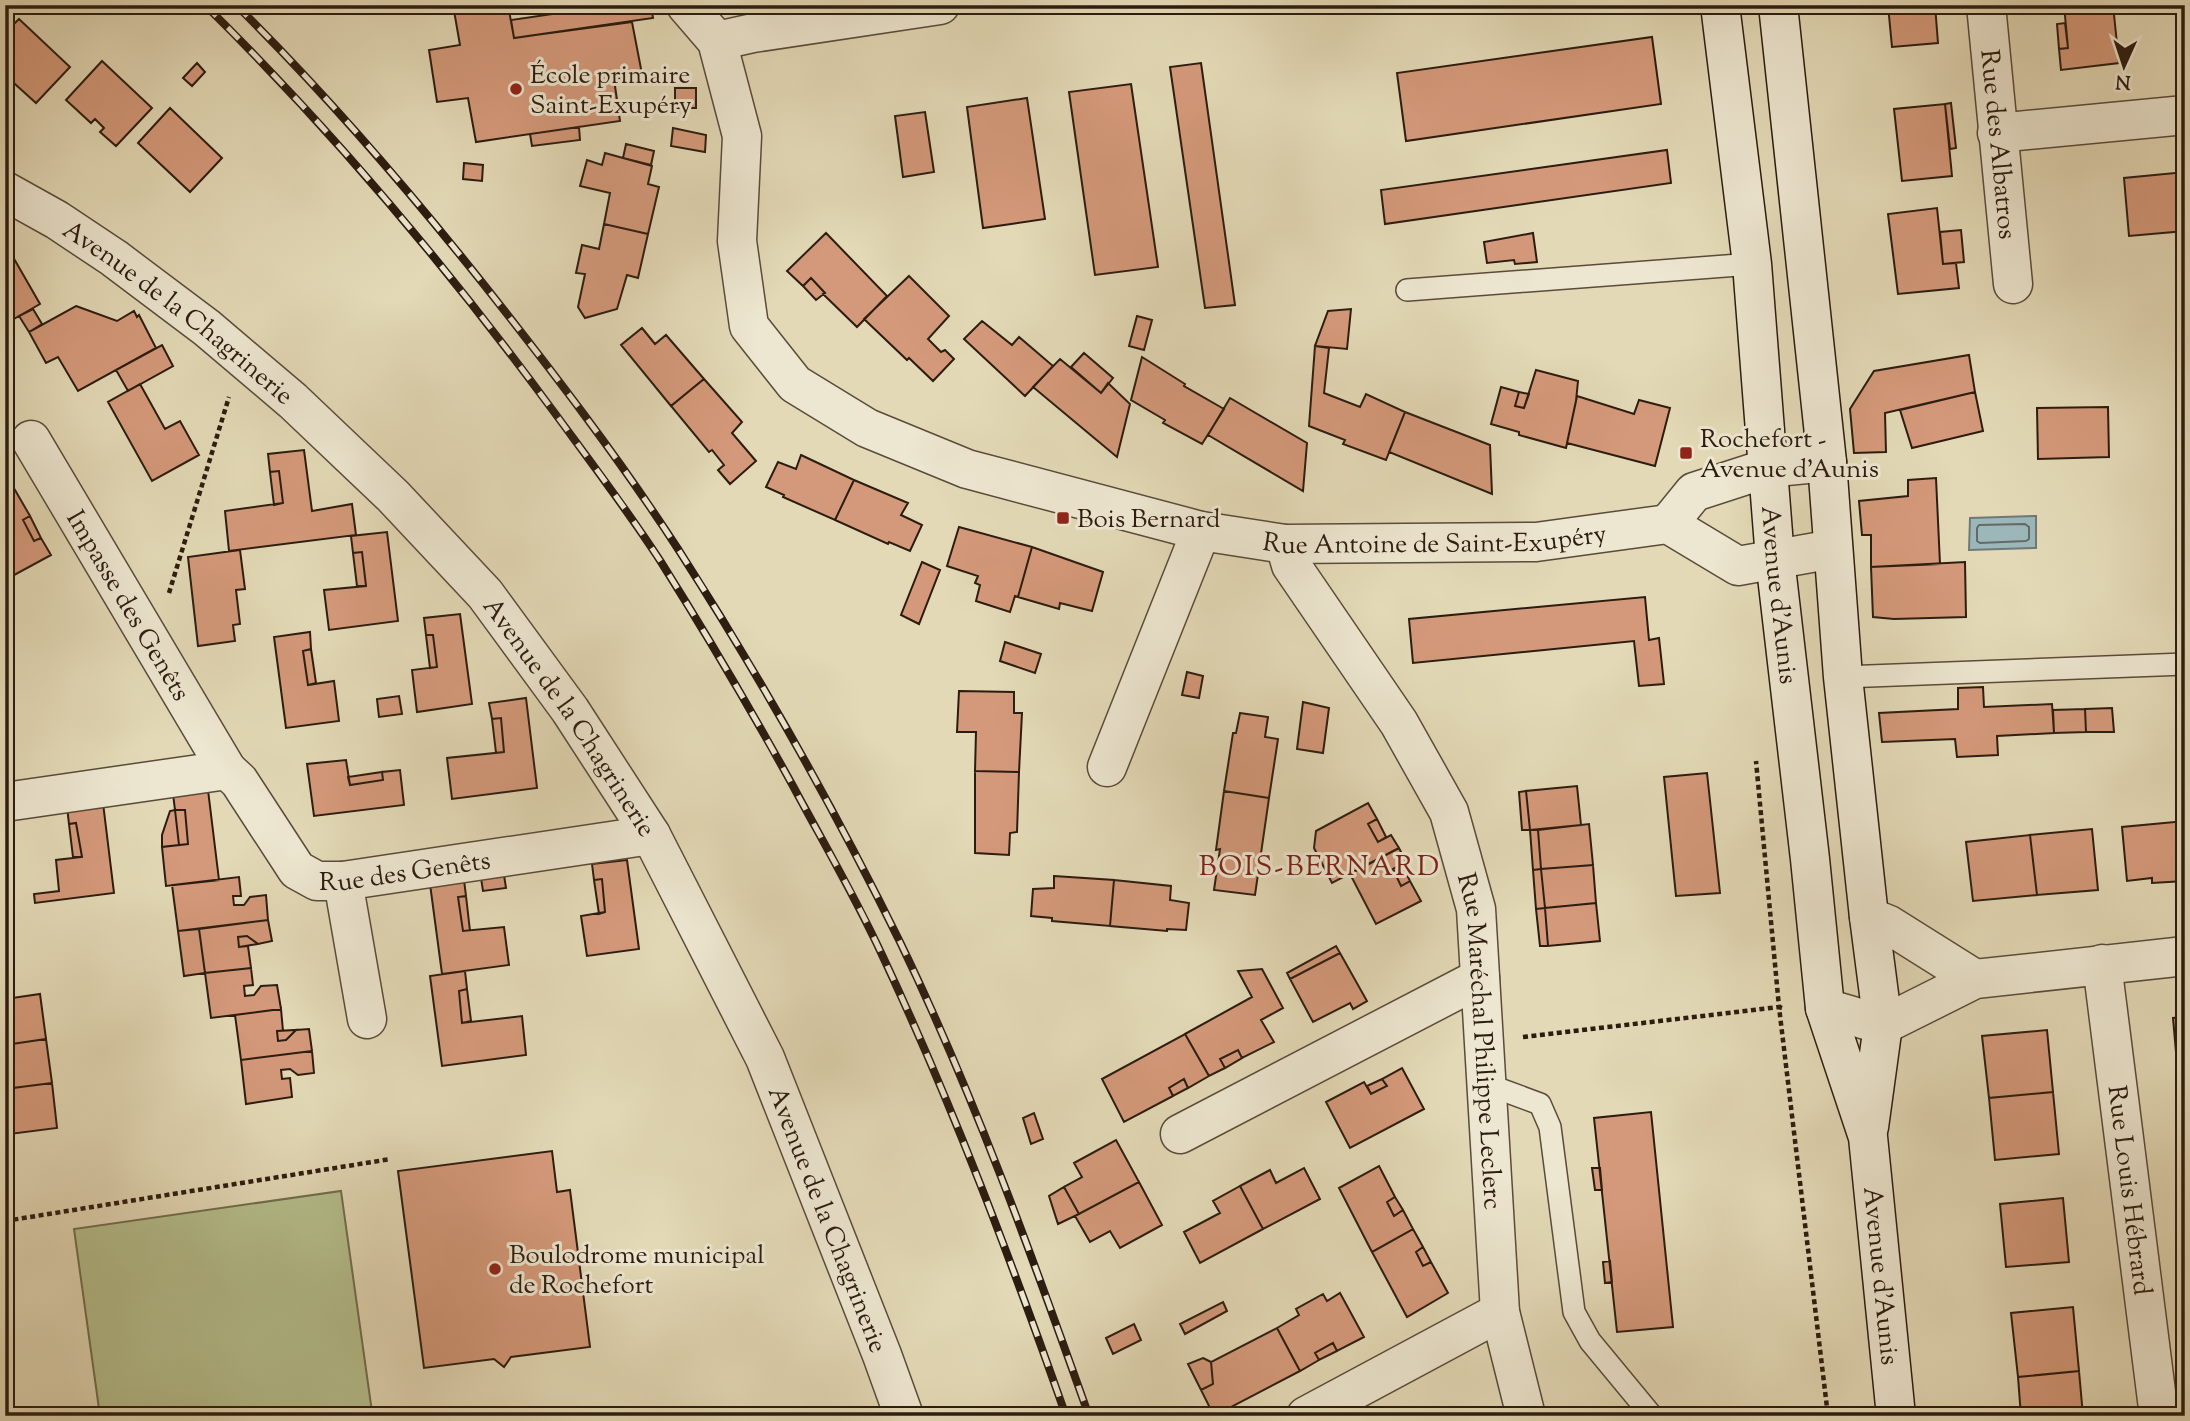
<svg xmlns="http://www.w3.org/2000/svg" width="2190" height="1421" viewBox="0 0 2190 1421" font-family="'Sorts Mill Goudy',serif">
	<style>
		.green { fill: #b5bf8d; stroke: #706e4e; stroke-width: 2 }
		.water { fill: #9cb7ba; stroke: #6f7976; stroke-width: 2 }
		.lines { fill: none; stroke-linecap: round; stroke-linejoin: round }
		.shore { stroke: #646a65; stroke-width: 2 }
		.building { fill: #d4997a; stroke: #2c1c10; stroke-width: 2 }
		.lane-casing { stroke: #5a4b3a; stroke-width: 24 }
		.street-casing { stroke: #5a4b3a; stroke-width: 41 }
		.secondary-casing { stroke: #2c1c10; stroke-width: 41 }
		.path { stroke: #2c1c10; stroke-width: 4.5; stroke-dasharray: 5 3.5; stroke-linecap: butt }
		.lane { stroke: #ede6d0; stroke-width: 21 }
		.street { stroke: #ede6d0; stroke-width: 38 }
		.secondary { stroke: #ede6d0; stroke-width: 38 }
		.rail-casing { stroke: #2c1c10; stroke-width: 8 }
		.rail { stroke: #ede6d0; stroke-width: 5; stroke-dasharray: 16; stroke-linecap: butt }
		.poi-dot { fill: #8f2418; stroke: #ede6d0; stroke-width: 2.5 }
		.labels { text-anchor: middle; stroke-width: 6; stroke-linejoin: round; paint-order: stroke }
		.poi-label { font-size: 26px; fill: #2c1c10; stroke: #ede6d0; text-anchor: start }
		.street-label { font-size: 26px; fill: #2c1c10; stroke: #ede6d0 }
		.neighbourhood-label { font-size: 28px; letter-spacing: 2px; fill: #7a1f14; stroke: #ede6d0 }
	</style>
	<rect width="100%" height="100%" fill="#e3d9b6"/>
	<filter id="stains"><feTurbulence type="fractalNoise" baseFrequency=".00286" numOctaves="4"/><feColorMatrix values="0 0 0 0 .2 0 0 0 0 .09 0 0 0 0 .02 0 0 0 .5 -.17"/></filter>
	<radialGradient id="worn" r=".72"><stop offset=".6" stop-color="#630" stop-opacity="0"/><stop offset="1" stop-color="#630" stop-opacity=".3"/></radialGradient>
	<path class="green" d="M341,1191L372,1412L343,1416H100L74,1229Z"/>
	<path class="water" d="M2036,516V548L1969,550L1970,518Z"/>
	<g class="lines">
		<path class="shore" d="M2025,524L2029,527V539L2026,541L1980,543L1977,541V528L1979,525Z"/>
	</g>
	<path class="building" d="M453,5H508L514,38L632,22L642,74L614,79L620,121L476,142L468,98L437,102L429,50L460,45Z
		M614,5H651L653,18L514,38L511,20Z
		M1888,5H1935L1938,43L1892,47Z
		M2064,5H2113L2119,63L2061,70L2059,49L2068,48Z
		M19,19L70,67L36,103L5,75V33Z
		M2065,23L2068,48L2059,49L2057,24Z
		M1652,37L1661,104L1406,141L1397,73Z
		M102,61L152,108L116,146L100,132L104,128L95,119L91,123L66,100Z
		M197,63L205,72L192,86L183,78Z
		M1201,63L1235,305L1205,308L1170,67Z
		M1131,84L1158,267L1095,275L1069,92Z
		M675,88H696V108H675Z
		M1027,98L1045,219L983,228L967,107Z
		M1951,103L1956,148L1950,149L1945,104Z
		M1945,104L1952,176L1902,181L1894,109Z
		M170,108L222,158L190,192L138,143Z
		M925,112L934,172L903,177L895,116Z
		M579,127L580,140L532,146L530,134Z
		M673,128L706,135L705,152L671,146Z
		M626,144L654,151L651,165L623,158Z
		M1667,150L1671,183L1385,224L1381,190Z
		M605,153L652,166L648,184L659,187L648,234L604,224L610,193L580,186L587,160L602,165Z
		M464,163L483,165L482,181L463,179Z
		M2185,172V231L2129,236L2124,178Z
		M1937,208L1943,264L1956,263L1959,288L1898,294L1888,214Z
		M604,224L648,234L638,278L627,275L617,309L585,318L578,307L585,274L576,273L582,245L599,249Z
		M1961,230L1964,262L1943,264L1940,232Z
		M826,233L887,296L857,327L823,294L825,293L811,278L803,286L787,271Z
		M1533,233L1537,262L1515,264L1514,260L1487,263L1484,242Z
		M5,243L40,304L5,324Z
		M909,276L949,316L928,339L941,352L945,350L954,359L933,381L909,358L907,360L864,319Z
		M811,278L825,293L816,300L803,286Z
		M76,306L117,321L134,311L137,317L139,315L156,348L78,391L58,357L46,363L29,332Z
		M33,309L42,324L29,332L19,316Z
		M1351,309L1347,349L1315,346L1328,311Z
		M1137,316L1152,320L1144,350L1129,346Z
		M982,321L1012,345L1019,337L1053,366L1025,396L964,339Z
		M642,328L655,344L666,335L704,379L671,406L621,345Z
		M162,345L173,366L128,391L116,370Z
		M1315,346L1329,348L1324,393L1360,407L1366,394L1405,412L1386,460L1343,444L1345,440L1309,426Z
		M1084,353L1113,378L1101,393L1071,367Z
		M1969,355L1975,392L1885,413L1886,452L1854,453L1850,409L1874,371Z
		M1142,357L1185,384L1184,386L1224,409L1202,444L1163,423L1165,420L1131,400Z
		M1060,359L1101,393L1108,383L1130,404L1117,457L1033,387Z
		M1536,370L1578,381L1576,401L1566,448L1519,435V432L1491,424L1501,387L1519,392L1515,406L1524,408Z
		M704,379L742,422L732,433L756,461L730,484L718,470L724,465L712,450L709,452L671,406Z
		M140,384L165,429L180,421L199,455L152,481L108,402Z
		M1519,392L1529,394L1524,408L1515,406Z
		M1975,392L1983,431L1912,448L1900,410Z
		M1577,396L1634,414L1639,400L1670,408L1655,466L1567,443Z
		M1230,398L1307,443L1303,491L1208,435Z
		M2108,407L2109,457L2038,459L2037,408Z
		M1405,412L1490,445L1492,494L1389,452Z
		M304,450L312,511L352,504L356,535L229,551L225,511L283,503L279,471L270,472L268,454Z
		M801,455L854,480L835,520L783,497L784,495L766,487L778,462L796,469Z
		M279,471L283,503L274,505L270,472Z
		M1936,478L1940,564L1871,567V535H1862L1859,501L1908,496V480Z
		M854,480L908,503L901,515L922,525L910,551L889,542L888,544L835,520Z
		M15,490L30,516L23,520L34,541L41,538L51,555L5,580V553L13,549L5,535V496Z
		M30,516L41,538L34,541L23,520Z
		M959,527L1032,547L1018,597L1015,596L1010,612L976,601L980,585L975,583L978,576L947,566Z
		M387,532L398,621L329,630L324,590L366,586L362,552L353,553L351,536Z
		M1032,547L1103,572L1092,611L1060,603L1059,609L1018,597Z
		M240,550L245,589L236,590L240,624L233,625L235,641L198,646L188,557Z
		M362,552L366,586H357L353,553Z
		M922,562L940,570L919,624L901,615Z
		M1965,562L1966,617L1894,619L1873,617L1871,567Z
		M1645,597L1649,640L1659,638L1664,684L1639,686L1634,641L1413,663L1409,619Z
		M460,614L472,704L417,712L412,670L437,667L433,635H426L424,618Z
		M310,632L311,649L303,651L308,685L334,681L339,721L286,728L274,637Z
		M426,635H433L437,667L430,668Z
		M1005,642L1041,654L1035,673L1000,661Z
		M311,649L316,683L308,685L303,651Z
		M1187,672L1203,676L1199,698L1182,695Z
		M1983,687L1984,707L2052,704L2054,733L1997,736L1998,755L1957,757L1955,739L1882,742L1879,713L1958,709V688Z
		M959,691L1014,692V713H1022L1019,772L975,771L976,732H957Z
		M399,696L402,714L379,717L377,699Z
		M526,698L537,788L452,799L447,758L504,752L501,718L492,719L489,703Z
		M1303,702L1329,708L1323,753L1297,749Z
		M2112,708L2114,732H2086L2085,709Z
		M2085,709L2086,732L2054,733L2053,710Z
		M1240,713L1268,717L1265,737L1278,739L1269,798L1224,791L1233,733H1236Z
		M501,718L504,752L496,753L492,719Z
		M346,760L350,785L383,780L382,772L400,770L404,805L314,816L307,764Z
		M975,771L1019,772L1017,832L1010,833L1009,855L975,853Z
		M382,772L383,780L350,785L348,777Z
		M1707,773L1720,893L1676,896L1664,777Z
		M1577,786L1581,825L1530,830L1526,791Z
		M208,790L219,880L166,886L162,847L188,844L185,810H175L173,794Z
		M1224,791L1269,798L1255,895L1214,890L1220,849L1216,850Z
		M1526,791L1530,830H1522L1519,792Z
		M103,803L114,893L35,903L34,894L59,891L56,860L82,857L76,823L69,824L67,807Z
		M1368,803L1377,819L1368,824L1378,842L1391,835L1399,848L1332,883L1314,848L1316,831Z
		M175,810H185L188,844L179,845Z
		M175,810L179,845L162,847V835L170,811Z
		M1377,819L1386,837L1378,842L1368,824Z
		M2185,821V881L2152,883V878L2127,881L2122,827Z
		M76,823L82,857H73L69,824Z
		M1589,824L1593,865L1541,869L1538,830Z
		M2092,829L2098,890L2037,895L2030,835Z
		M1530,830H1538L1541,869L1533,870Z
		M2030,835L2037,895L1973,901L1966,842Z
		M1399,848L1406,862L1393,869L1401,886L1410,881L1421,901L1376,924L1350,874Z
		M627,860L639,949L587,956L581,916L605,912L602,879L594,880L592,864Z
		M1402,865L1410,881L1401,886L1393,869Z
		M1593,865L1596,903L1545,908L1541,869Z
		M1541,869L1545,908L1536,909L1533,870Z
		M504,875L506,888L483,891L481,878Z
		M1054,876L1114,880L1110,926L1052,921V918L1031,916L1033,889L1054,888Z
		M239,877L241,896H233L234,905H244L250,897L266,895L268,920L178,931L172,885Z
		M602,879L605,912L599,914L594,880Z
		M464,880L466,896L458,897L463,931L504,927L509,965L442,974L430,884Z
		M1114,880L1171,886L1170,900L1189,903L1186,930L1167,929V931L1110,926Z
		M466,896L470,931H463L458,897Z
		M1596,903L1600,941L1548,946L1545,908Z
		M1545,908L1548,946H1540L1536,909Z
		M268,920L272,941L258,944L247,936L238,937L239,947L248,946L251,968L205,973L199,929Z
		M199,929L205,973L184,976L178,931Z
		M247,936L258,944L239,947L238,937Z
		M1336,946L1340,953L1290,979L1287,973Z
		M1340,953L1367,1001L1353,1009L1350,1003L1313,1022L1290,979Z
		M251,968L253,985L244,986L245,996L254,995L261,986L277,985L281,1009L211,1018L205,973Z
		M1262,969L1283,1008L1261,1020L1274,1042L1242,1058L1238,1050L1220,1059L1225,1068L1209,1076L1185,1034L1252,997L1238,971Z
		M465,971L467,989L459,991L462,1023L522,1016L526,1055L442,1066L430,976Z
		M467,989L471,1021L462,1023L459,991Z
		M40,994L46,1039L5,1045V999Z
		M281,1009L283,1031H277L278,1041L286,1040L296,1030L309,1029L312,1051L241,1060L235,1015Z
		M2185,1017V1085L2179,1086L2173,1018Z
		M296,1030L286,1040L278,1041L277,1031Z
		M2047,1030L2053,1092L1989,1098L1982,1036Z
		M1185,1034L1209,1076L1188,1088L1184,1079L1169,1088L1173,1096L1124,1122L1102,1079Z
		M46,1039L52,1083L5,1089V1080H8L5,1045Z
		M1238,1050L1242,1058L1225,1068L1220,1059Z
		M312,1051L314,1073L298,1075L290,1069L281,1070L282,1079L290,1078L292,1097L246,1104L241,1060Z
		M1402,1068L1424,1109L1350,1148L1326,1102L1364,1082L1371,1094L1387,1086L1382,1079Z
		M1184,1079L1188,1088L1173,1096L1169,1088Z
		M1382,1079L1387,1086L1371,1094L1367,1086Z
		M52,1083L57,1128L10,1134L7,1113L14,1112L12,1101L5,1102V1089Z
		M2053,1092L2059,1154L1995,1160L1989,1098Z
		M1651,1112L1673,1327L1617,1332L1594,1118Z
		M1034,1113L1043,1139L1031,1144L1023,1118Z
		M1116,1140L1139,1182L1079,1214L1064,1187L1082,1177L1074,1163Z
		M552,1151L557,1192L570,1190L590,1347L511,1357L504,1367L494,1359L424,1368L398,1171Z
		M1379,1166L1395,1197L1387,1202L1394,1216L1403,1210L1413,1229L1372,1252L1339,1188Z
		M1304,1168L1320,1199L1263,1229L1240,1186L1270,1170L1276,1183Z
		M1592,1168H1600L1602,1190H1595Z
		M1139,1182L1162,1225L1120,1248L1110,1231L1090,1242L1075,1216Z
		M1240,1186L1263,1229L1200,1263L1184,1232L1220,1213L1213,1201Z
		M1064,1187L1079,1214L1058,1224L1049,1196Z
		M1395,1197L1403,1210L1394,1216L1387,1202Z
		M2063,1198L2069,1262L2006,1267L2000,1204Z
		M1413,1229L1423,1247L1416,1252L1423,1266L1431,1262L1448,1293L1407,1317L1372,1252Z
		M1423,1247L1431,1262L1423,1266L1416,1252Z
		M1610,1261L1612,1282L1605,1283L1603,1262Z
		M1340,1293L1364,1337L1337,1351L1333,1343L1315,1353L1319,1360L1300,1371L1277,1328L1299,1315L1296,1309L1323,1294L1327,1301Z
		M1223,1302L1227,1311L1185,1334L1180,1324Z
		M2073,1307L2079,1371L2018,1377L2011,1313Z
		M1134,1324L1141,1340L1113,1354L1106,1338Z
		M1277,1328L1300,1371L1214,1416L1201,1390L1213,1384L1211,1362Z
		M1333,1343L1337,1351L1319,1360L1315,1353Z
		M1203,1358L1211,1362L1213,1384L1201,1390L1188,1364Z
		M2079,1371L2083,1416H2021L2018,1377Z
		M1768,1409L1769,1416H1715Z
		M674,1410L675,1416H630Z"/>
	<g class="lines">
		<defs>
			<path id="lane" d="M1407,290L1752,264
				M1843,677L2185,664
				M1486,1084L1540,1104L1550,1127L1574,1312L1590,1341L1652,1416"/>
			<g id="street">
				<path id="s1" d="M686,5L717,41L742,136L737,241L749,326L795,384L867,428L967,469L1201,531L1285,544L1536,542L1668,524L1738,566L1833,549"/>
				<path id="s2" d="M1986,5L2013,284"/>
				<path d="M717,41L753,33L940,5"/>
				<path d="M1997,133L2185,115"/>
				<path id="s3" d="M5,191L57,220L114,258L207,328L293,401L393,496L485,594L570,710L651,835L765,1058L882,1355L904,1416"/>
				<path id="s4" d="M31,440L227,770"/>
				<path d="M1668,524L1694,492L1768,468L1827,462"/>
				<path id="s5" d="M1285,544L1291,565L1399,723L1449,812L1476,909L1500,1312L1526,1416"/>
				<path d="M1107,767L1201,531"/>
				<path id="s6" d="M5,802L227,770L239,781L297,870L317,881H343L651,835"/>
				<path d="M343,881L367,1019"/>
				<path d="M1869,917L1889,925L1975,979"/>
				<path id="s7" d="M2102,964L2159,1416"/>
				<path d="M1825,1008L1883,1025L1975,979L2185,956"/>
				<path d="M1180,1134L1480,978"/>
				<path d="M1306,1416L1500,1312"/>
			</g>
			<g id="secondary">
				<path id="s8" d="M1720,5L1752,264L1775,559L1810,859L1825,1008L1868,1137L1896,1416"/>
				<path d="M1778,5L1827,462L1843,677L1869,917L1883,1025L1869,1127"/>
			</g>
		</defs>
		<use href="#lane" class="lane-casing"/>
		<use href="#street" class="street-casing"/>
		<use href="#secondary" class="secondary-casing"/>
		<path class="path" d="M169,593L229,397
			M1782,1008L1779,1007L1828,1416
			M1523,1037L1779,1007L1756,761
			M5,1221L391,1159"/>
		<use href="#lane" class="lane"/>
		<use href="#street" class="street"/>
		<use href="#secondary" class="secondary"/>
		<defs>
			<path id="rail" d="M205,5C333,131 448,268 554,412C590,461 628,511 661,562C707,635 751,710 793,786C823,842 856,898 883,957C953,1106 1011,1260 1066,1416
				M236,5C325,93 407,188 485,286C552,371 619,458 678,549C759,675 834,808 900,942C974,1095 1032,1256 1089,1416"/>
		</defs>
		<use href="#rail" class="rail-casing"/>
		<use href="#rail" class="rail"/>
	</g>
	<g class="poi-dot">
		<circle cx="516" cy="89" r="7"/>
		<rect x="1679" y="446" width="14" height="14" rx="3.5"/>
		<rect x="1056" y="511" width="14" height="14" rx="3.5"/>
		<circle cx="495" cy="1269" r="7"/>
	</g>
	<g class="labels">
		<g class="poi-label">
			<text x="530" y="83">École primaire<tspan x="530" dy="30">Saint-Exupéry</tspan></text>
			<text x="1700" y="447">Rochefort -<tspan x="1700" dy="30">Avenue d'Aunis</tspan></text>
			<text x="1077" y="527">Bois Bernard</text>
			<text x="509" y="1263">Boulodrome municipal<tspan x="509" dy="30">de Rochefort</tspan></text>
		</g>
		<g class="street-label">
			<text dy="9" stroke="none"><textPath href="#s2" startOffset="140">Rue des Albatros</textPath></text>
			<text dy="9" stroke="none"><textPath href="#s3" startOffset="212">Avenue de la Chagrinerie</textPath></text>
			<text dy="9" stroke="none"><textPath href="#s1" startOffset="1080">Rue Antoine de Saint-Exupéry</textPath></text>
			<text dy="9" stroke="none"><textPath href="#s8" startOffset="593">Avenue d'Aunis</textPath></text>
			<text dy="9" stroke="none"><textPath href="#s4" startOffset="192">Impasse des Genêts</textPath></text>
			<text dy="9" stroke="none"><textPath href="#s3" startOffset="779">Avenue de la Chagrinerie</textPath></text>
			<text dy="9" stroke="none"><textPath href="#s6" startOffset="458">Rue des Genêts</textPath></text>
			<text dy="9" stroke="none"><textPath href="#s5" startOffset="548">Rue Maréchal Philippe Leclerc</textPath></text>
			<text dy="9" stroke="none"><textPath href="#s7" startOffset="228">Rue Louis Hébrard</textPath></text>
			<text dy="9" stroke="none"><textPath href="#s3" startOffset="1346">Avenue de la Chagrinerie</textPath></text>
			<text dy="9" stroke="none"><textPath href="#s8" startOffset="1284">Avenue d'Aunis</textPath></text>
		</g>
		<g class="neighbourhood-label">
			<text x="1320" y="875">BOIS-BERNARD</text>
		</g>
	</g>
	<rect width="2190" height="1421" fill="none" stroke="#e3d9b6" stroke-width="28"/>
	<rect x="7" y="7" width="2176" height="1407" fill="none" stroke="#2c1c10" stroke-width="3.5"/>
	<rect x="14" y="14" width="2162" height="1393" fill="none" stroke="#2c1c10" stroke-width="2"/>
	<g transform="translate(2124 66) rotate(183)" stroke="#ede6d0" stroke-width="5" paint-order="stroke">
	<path d="M0-5L12 26L0 18L-12 26Z" fill="#2c1c10"/>
	<text y="-10" font-size="19" font-weight="bold" text-anchor="middle" fill="#2c1c10">N</text>
	</g>
	<rect width="100%" height="100%" filter="url(#stains)"/>
	<rect width="100%" height="100%" fill="url(#worn)"/>
</svg>
